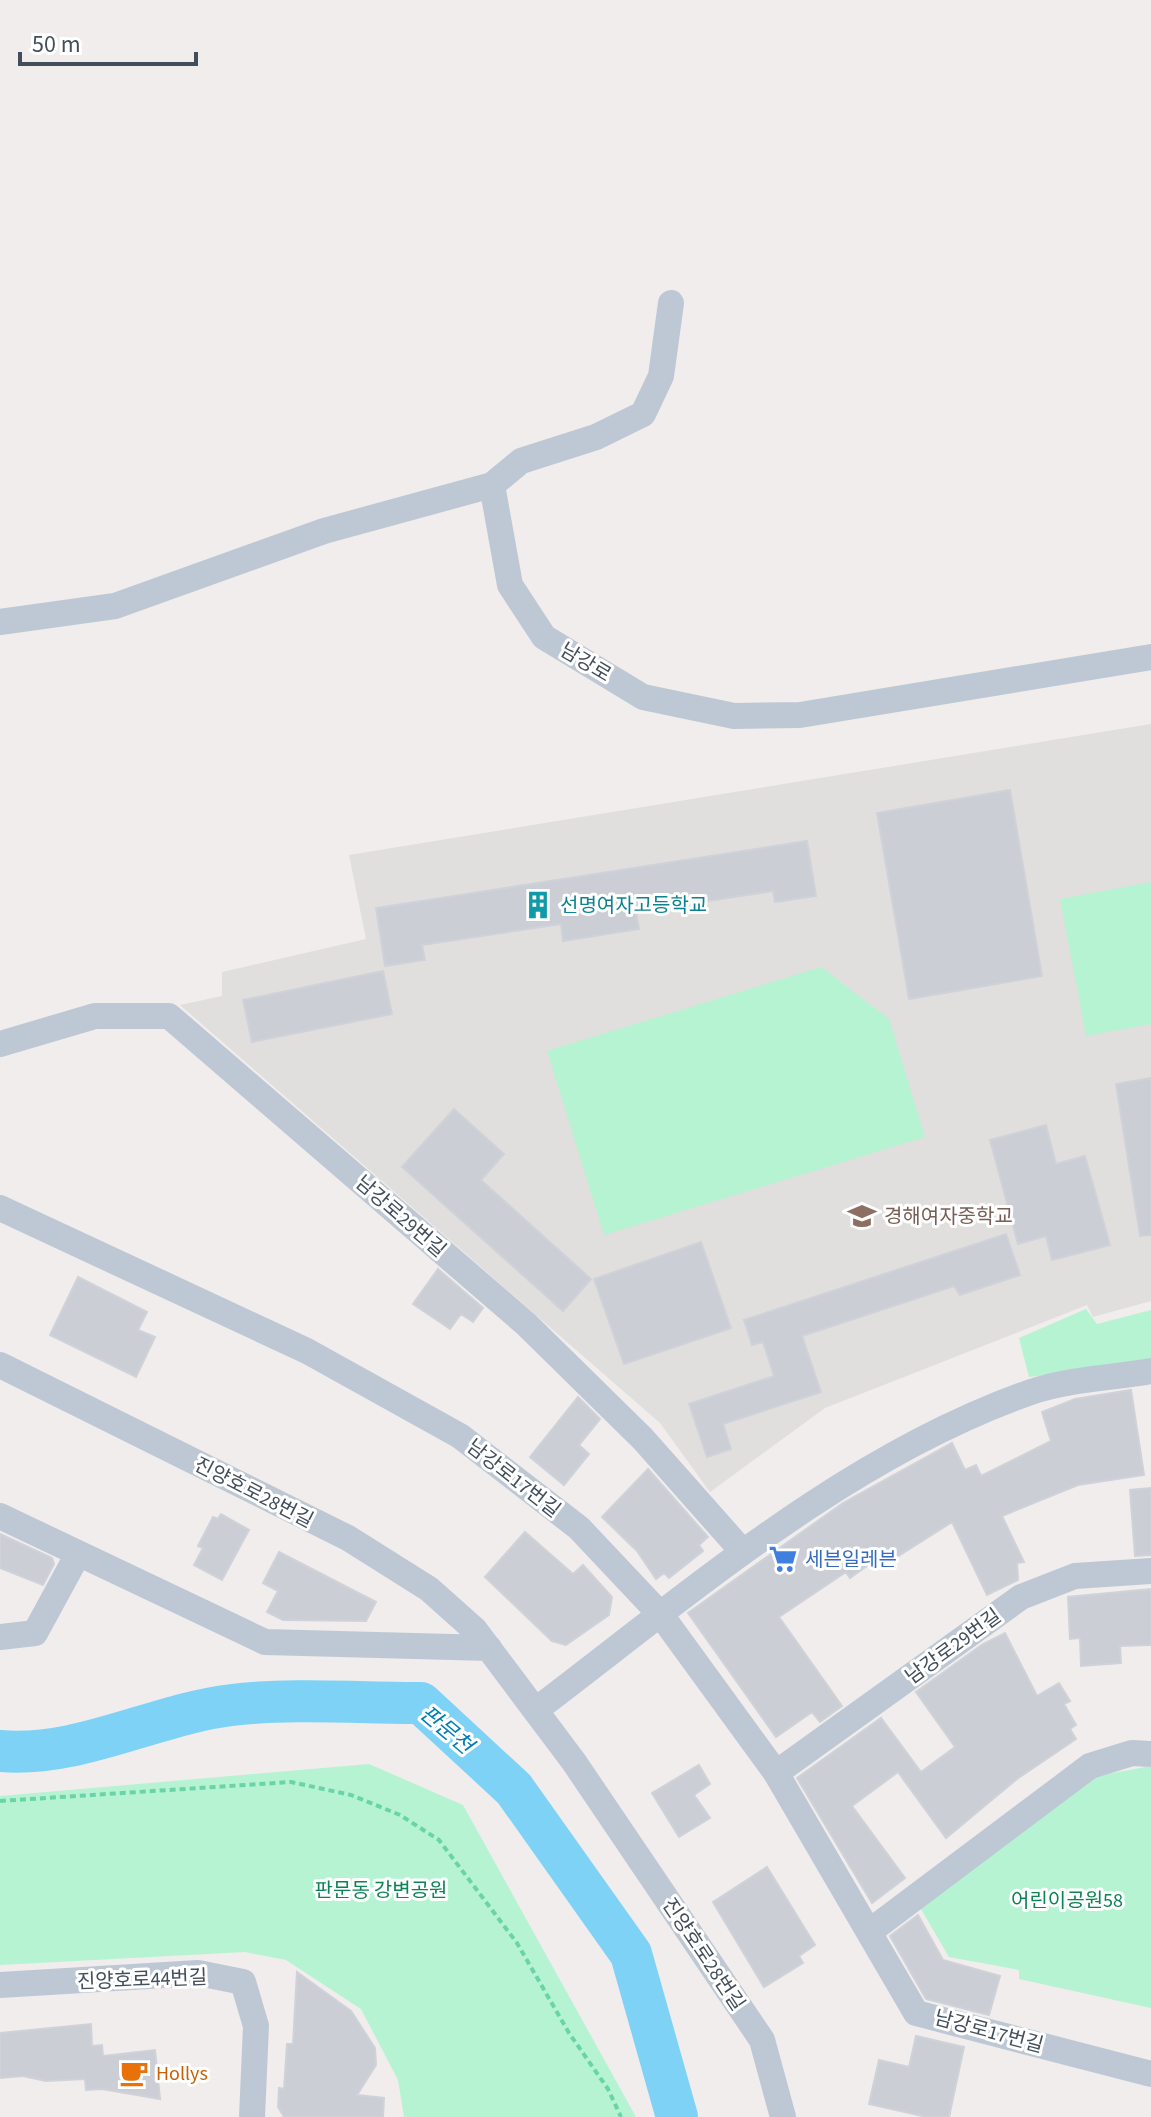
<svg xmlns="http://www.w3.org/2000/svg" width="1151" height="2117" viewBox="0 0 1151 2117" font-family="'Source Sans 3','Noto Sans KR',sans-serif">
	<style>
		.education { fill: #e1dede }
		.green { fill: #b5f3d2 }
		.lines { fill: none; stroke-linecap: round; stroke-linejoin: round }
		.river { stroke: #7ed2f5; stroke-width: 42 }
		.building { fill: #cbced5; stroke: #d0d2d9; stroke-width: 2 }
		.path { stroke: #6ad4a9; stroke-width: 4; stroke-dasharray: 6 4; stroke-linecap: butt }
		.minor { stroke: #bec8d4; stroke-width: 26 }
		.labels { text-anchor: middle; stroke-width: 6; stroke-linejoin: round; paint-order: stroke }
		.street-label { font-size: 20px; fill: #434e5c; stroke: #fff }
		.culture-label { font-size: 20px; fill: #0d838f; stroke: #fff; text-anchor: start }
		.education-label { font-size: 20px; fill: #785e54; stroke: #fff; text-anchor: start }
		.shop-label { font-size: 20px; fill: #366cbe; stroke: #fff; text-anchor: start }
		.park-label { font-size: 20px; fill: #0d8453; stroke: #fff }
		.food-label { font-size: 20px; fill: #c56008; stroke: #fff; text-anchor: start }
		.water-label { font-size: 22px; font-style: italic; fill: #007eb2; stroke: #fff }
	</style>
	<rect width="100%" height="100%" fill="#f0edec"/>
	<path class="education" d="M1151,724V1301L1093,1317L1087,1305L825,1408L710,1492L660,1423L180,1005L222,996V972L366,939L349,855Z"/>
	<path class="green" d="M1151,882V1024L1086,1036L1060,899Z
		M821,967L889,1019L925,1137L604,1235L547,1051Z
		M1086,1309L1097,1324L1151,1310V1362L1029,1377L1019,1338Z
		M369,1764L463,1805L636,2117H404L398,2080L361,2009L286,1960L245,1952L0,1965V1796Z
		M1151,1766V2008L1019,1979V1970L949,1957L918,1904L1091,1777Z"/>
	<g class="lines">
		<path class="river" d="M0,1751C79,1758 155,1714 232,1705C289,1698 363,1703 421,1703L514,1789L631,1954L677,2117"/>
	</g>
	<path class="building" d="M1010,790L1042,976L909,999L877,813Z
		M807,841L816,896L775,902L773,891L636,912L639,929L563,941L561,924L422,945L425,960L385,966L376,908Z
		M383,971L392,1014L252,1042L243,1000Z
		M1151,1078V1235L1140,1236L1116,1084Z
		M454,1109L504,1154L481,1180L591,1279L563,1311L402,1167Z
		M1046,1125L1056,1164L1085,1156L1110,1245L1052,1260L1046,1236L1018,1244L990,1140Z
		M1006,1234L1020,1275L960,1295L954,1286L802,1336L821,1392L723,1424L731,1449L707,1457L689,1404L774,1376L763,1342L752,1345L744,1320Z
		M701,1242L731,1328L624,1364L594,1279Z
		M438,1269L483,1308L473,1322L461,1314L450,1329L413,1304Z
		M78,1277L147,1312L138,1330L155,1337L136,1377L50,1335Z
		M1131,1390L1144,1475L1078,1485L1002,1516L1024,1562L1017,1563L1018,1580L987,1595L952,1522L884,1565L879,1557L850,1578L846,1572L779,1617L842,1706L820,1722L812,1712L776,1737L688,1613L843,1503L952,1443L965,1470L976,1465L981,1476L1051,1441L1042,1412L1075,1399Z
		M578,1397L600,1419L579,1445L589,1454L564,1485L530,1457Z
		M648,1469L708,1537L699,1545L703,1551L669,1578L664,1573L656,1579L637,1551L602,1517Z
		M1151,1488V1555L1135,1556L1130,1490Z
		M221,1514L249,1530L222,1580L194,1565L203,1548L198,1546L213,1517L218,1519Z
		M525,1532L573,1574L583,1565L612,1597L609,1615L566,1645L552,1641L485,1577Z
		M0,1534L52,1558L54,1564L43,1585L0,1568Z
		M279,1552L376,1602L366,1621L283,1620L267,1612L278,1591L263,1583Z
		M1151,1589V1645L1120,1646L1121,1663L1081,1666L1080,1638L1070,1639L1068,1597Z
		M1005,1633L1037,1696L1059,1683L1070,1701L1064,1704L1076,1725L1070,1729L1076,1739L1017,1779L946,1838L898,1772L852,1806L905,1878L872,1903L797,1778L881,1718L921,1772L955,1747L916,1692L983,1644Z
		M699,1765L710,1784L694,1795L710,1818L679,1837L652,1793Z
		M767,1867L815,1945L799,1956L803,1963L764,1987L713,1902Z
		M918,1915L943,1960L1000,1976L989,2015L926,1999L890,1936Z
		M297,1972L351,2011L375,2048L376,2065L357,2095L384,2098L383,2117H284L278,2107L279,2088L284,2089L287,2044H293Z
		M91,2024L92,2046L102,2045L103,2056L155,2050L160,2099L102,2089L86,2090L85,2079L46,2081L23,2076L0,2078V2033Z
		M916,2036L964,2047L949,2117H927L869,2104L879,2060L909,2067Z"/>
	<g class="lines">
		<path class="path" d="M0,1801L291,1782L351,1795L400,1815L439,1840L517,1943L569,2033L608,2089L621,2117"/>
		<path class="minor" d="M492,485L521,461L596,437L643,414L661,376L671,303
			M0,622L115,606L324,531L492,485L510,585L544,637L643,697L734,716L800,715L1151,657
			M0,1044L95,1016H169L526,1324L643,1439L743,1552
			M0,1208L307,1351L460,1436L579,1528L661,1615L776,1773L916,2013L1151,2074
			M0,1365L348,1538L429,1589L475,1630L574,1762L762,2040L783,2117
			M0,1516L265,1642L489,1648
			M0,1637L35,1633L78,1554
			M537,1709C690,1593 848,1456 1031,1392C1068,1379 1113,1378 1151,1371
			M776,1773L1021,1597L1075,1576L1151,1571
			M869,1932L1090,1766L1132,1753L1151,1754
			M0,1985L198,1973L243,1982L256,2026L252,2117"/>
	</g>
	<defs>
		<symbol id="building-bare" viewBox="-9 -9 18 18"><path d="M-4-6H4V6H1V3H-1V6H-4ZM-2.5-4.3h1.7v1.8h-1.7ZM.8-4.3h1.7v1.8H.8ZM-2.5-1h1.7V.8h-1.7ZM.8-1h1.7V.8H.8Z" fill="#0f9aa8" stroke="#fff" stroke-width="2.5" paint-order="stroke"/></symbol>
		<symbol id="school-bare" viewBox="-9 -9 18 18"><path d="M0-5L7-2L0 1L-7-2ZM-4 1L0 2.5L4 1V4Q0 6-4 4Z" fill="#8d6e63" stroke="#fff" stroke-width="2.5" paint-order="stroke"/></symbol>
		<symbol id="supermarket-bare" viewBox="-9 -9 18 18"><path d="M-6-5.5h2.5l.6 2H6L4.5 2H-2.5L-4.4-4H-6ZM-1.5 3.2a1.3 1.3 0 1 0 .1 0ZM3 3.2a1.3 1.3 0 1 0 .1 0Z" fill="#3f7fe0" stroke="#fff" stroke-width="2.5" paint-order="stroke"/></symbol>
		<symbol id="cafe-bare" viewBox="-9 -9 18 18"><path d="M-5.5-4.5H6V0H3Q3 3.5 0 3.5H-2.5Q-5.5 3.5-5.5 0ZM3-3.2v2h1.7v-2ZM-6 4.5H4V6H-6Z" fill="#e8710a" stroke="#fff" stroke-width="2.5" paint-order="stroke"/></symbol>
	</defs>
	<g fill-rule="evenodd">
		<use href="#building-bare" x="518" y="885" width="40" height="40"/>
		<use href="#school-bare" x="842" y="1196" width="40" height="40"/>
		<use href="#supermarket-bare" x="763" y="1539" width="40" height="40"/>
		<use href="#cafe-bare" x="114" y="2053" width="40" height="40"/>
	</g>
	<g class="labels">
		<g class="street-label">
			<text transform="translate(586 662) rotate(31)" y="7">남강로</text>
			<text transform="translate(401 1216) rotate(41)" y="7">남강로29번길</text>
			<text transform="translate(514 1478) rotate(38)" y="7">남강로17번길</text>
			<text transform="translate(254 1492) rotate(27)" y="7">진양호로28번길</text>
			<text transform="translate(953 1646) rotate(-36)" y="7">남강로29번길</text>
			<text transform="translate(704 1954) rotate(56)" y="7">진양호로28번길</text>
			<text transform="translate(142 1979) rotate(-2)" y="7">진양호로44번길</text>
			<text transform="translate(989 2031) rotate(15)" y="7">남강로17번길</text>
		</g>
		<g class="culture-label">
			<text x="560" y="912">선명여자고등학교</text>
		</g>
		<g class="education-label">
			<text x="884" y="1223">경해여자중학교</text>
		</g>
		<g class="shop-label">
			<text x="805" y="1566">세븐일레븐</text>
		</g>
		<g class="park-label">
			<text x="381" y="1897">판문동 강변공원</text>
			<text x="1067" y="1907">어린이공원58</text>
		</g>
		<g class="food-label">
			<text x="156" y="2080">Hollys</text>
		</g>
		<g class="water-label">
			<text transform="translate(447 1729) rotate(40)" y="8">판문천</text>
		</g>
	</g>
	<path d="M20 52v12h176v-12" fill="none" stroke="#434e5c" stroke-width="4"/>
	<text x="32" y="52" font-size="24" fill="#434e5c" stroke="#ffffff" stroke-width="6" paint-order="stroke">50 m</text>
</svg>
